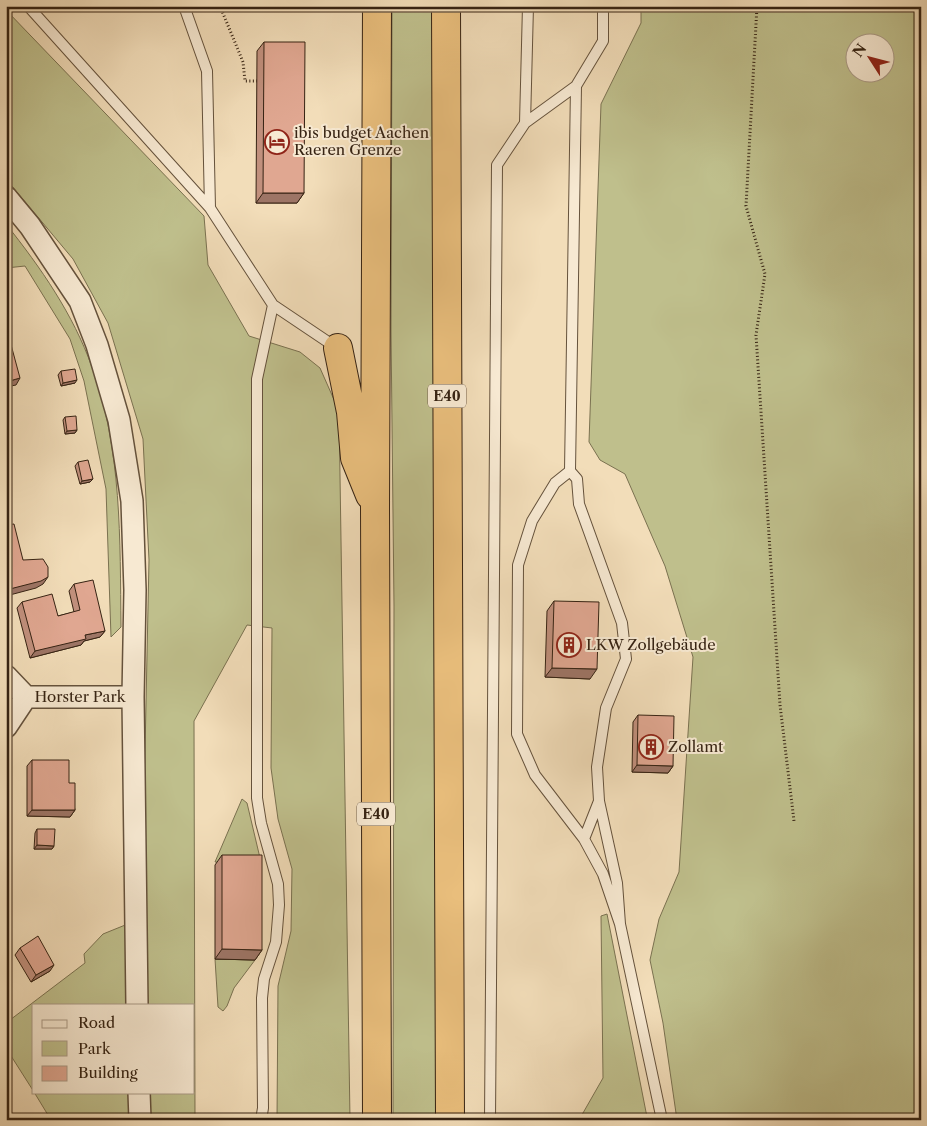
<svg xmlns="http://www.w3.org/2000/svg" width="927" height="1126" viewBox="0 0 927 1126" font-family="'Libre Caslon Text',serif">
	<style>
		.green { fill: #bfbf8c; stroke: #7a7150; fill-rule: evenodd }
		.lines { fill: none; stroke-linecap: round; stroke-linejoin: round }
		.lane-casing { stroke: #65523c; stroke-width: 12 }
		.street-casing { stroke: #65523c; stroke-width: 24 }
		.highway-casing { stroke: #362313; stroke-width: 30 }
		.path { stroke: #362313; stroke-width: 3; stroke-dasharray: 1 2.5; stroke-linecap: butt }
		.lane { stroke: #f7e9d2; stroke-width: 10 }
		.street { stroke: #f7e9d2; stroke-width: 21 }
		.highway { stroke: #e9be7c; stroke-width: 28 }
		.wall { fill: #c1907d; stroke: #362313 }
		.shaded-wall { fill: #9d7566; stroke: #362313 }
		.building { fill: #e0a791; stroke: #362313 }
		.labels { text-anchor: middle; stroke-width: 4; stroke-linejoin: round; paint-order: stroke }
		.shield { fill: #f7e9d2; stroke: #705e4c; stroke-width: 1 }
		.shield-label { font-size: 14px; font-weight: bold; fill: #362313 }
		.poi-label { font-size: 15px; fill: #362313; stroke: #f7e9d2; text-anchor: start }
		.street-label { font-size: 15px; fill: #362313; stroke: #f7e9d2 }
	</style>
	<rect width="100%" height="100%" fill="#f2ddb9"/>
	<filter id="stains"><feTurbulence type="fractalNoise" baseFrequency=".004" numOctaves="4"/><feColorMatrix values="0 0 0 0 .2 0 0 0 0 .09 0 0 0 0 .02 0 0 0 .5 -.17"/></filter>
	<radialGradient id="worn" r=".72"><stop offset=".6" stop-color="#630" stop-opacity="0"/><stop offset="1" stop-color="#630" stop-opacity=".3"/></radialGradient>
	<path class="green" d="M392,6H435L438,1120H393L394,606L391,330Z
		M641,6H921V1120H677L663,1023L650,960L659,919L679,872L693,657L665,566L625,474L600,460L589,442L601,104L641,23ZM854,42H884V72H854Z
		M6,10L204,216L208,265L249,336L300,352L320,368L339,411L350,1120H277L278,986L291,931L292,869L278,819L271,768L272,628L247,625L194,721L195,1120H51L34,1092H194V1005H34V1092L6,1048V1023L85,963L84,954L103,934L145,917L144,800L149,560L143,439L108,323L73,259L6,179Z
		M6,224C41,268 73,314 92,367C122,449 120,541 121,627L111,637L106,489L84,381L70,339L25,266L6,268Z
		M242,799L247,803L260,858L255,862H215Z
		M607,914L646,1112L648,1120H579L603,1078L601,916Z
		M215,959L255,960L234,988L227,1006L223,1011L218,1007Z"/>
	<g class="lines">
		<defs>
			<path id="lane" d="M28,6L210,208L273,305L337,348
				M184,6L207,71L210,208
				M603,6V41L576,86L570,471L577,479L579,504L622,623L626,659L606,708L597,767L599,801L617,883L620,924
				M525,123L576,86
				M570,471L555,483L532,521L518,565L517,734L535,775L584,839L603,874L620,924L662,1120
				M584,839L599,801
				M261,1120L263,1108L262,998L264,979L276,942L279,905L278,884L261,823L257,798V379L273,305
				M490,1120L497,165L525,123L528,6"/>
			<path id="street" d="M6,197L30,226L80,301L97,345L119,420L132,501L135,590L133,697L137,1005
				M6,676L26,697
				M6,727L26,697H133
				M139,1092L140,1120"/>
			<path id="highway" d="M377,6L375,508L377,1120
				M446,6L450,1120
				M338,348L351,412L355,458L370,495"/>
		</defs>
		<use href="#lane" class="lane-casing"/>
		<use href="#street" class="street-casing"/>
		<use href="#highway" class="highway-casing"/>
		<path class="path" d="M220,6L243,62L245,81H257
			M757,6L746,206L765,274L756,335L780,705L794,821"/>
		<use href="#lane" class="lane"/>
		<use href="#street" class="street"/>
		<use href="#highway" class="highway"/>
	</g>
	<path class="wall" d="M264,42L304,193L297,203H256L257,51Z
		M61,371L75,383L61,386L58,375Z
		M65,417L77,430L75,433L65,434L63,420Z
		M78,462L90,482L80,484L75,466Z
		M74,584L105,631L100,637L84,641L81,645L30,658L17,608L22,602L58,616L74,612L69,591Z
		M554,601L590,679L545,677L547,611Z
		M638,715L673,766L668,773L632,772L633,722Z
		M32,760L69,783L75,810L70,817L27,816V766Z
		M37,829L54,846L52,849H34L35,833Z
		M222,855L262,950L255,960L215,959V865Z
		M20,948L50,971L31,982L15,955Z"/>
	<path class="shaded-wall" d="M263,193H304L297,203H256Z
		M20,378L16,385L6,387V382Z
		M77,380L75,383L61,386L63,383Z
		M77,430L75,433L65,434L67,431Z
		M93,479L90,482L80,484L82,481Z
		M48,577L43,584L36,588L6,596V590Z
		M105,631L100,637L84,641L81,645L30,658L35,651L85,635Z
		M552,668L597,669L590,679L545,677Z
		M637,765L673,766L668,773L632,772Z
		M32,810H75L70,817L27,816Z
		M37,845L54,846L52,849H34Z
		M222,949L262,950L255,960L215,959Z
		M54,965L50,971L31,982L36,975Z"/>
	<path class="building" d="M264,42H305L304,193H263Z
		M10,341L20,378L6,382V342Z
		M75,369L77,380L63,383L61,371Z
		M76,416L77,430L67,431L65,417Z
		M88,460L93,479L82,481L78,462Z
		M14,524L23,560L43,559L48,567V577L41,581L6,590V525Z
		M93,580L105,631L85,635L86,639L35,651L22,602L52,594L58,616L80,610L74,584Z
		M554,601L599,602L597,669L552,668Z
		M638,715L674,716L673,766L637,765Z
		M32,760H69V783H75V810H32Z
		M37,829H55L54,846L37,845Z
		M222,855H262V950L222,949Z
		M38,936L54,965L36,975L20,948Z"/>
	<defs>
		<symbol id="hotel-ring" viewBox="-11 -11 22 22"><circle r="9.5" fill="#f7e9d2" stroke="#8f2418" stroke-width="1.5"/><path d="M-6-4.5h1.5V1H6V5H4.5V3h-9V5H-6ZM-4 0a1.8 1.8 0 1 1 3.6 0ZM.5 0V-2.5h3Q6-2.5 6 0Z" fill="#8f2418"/></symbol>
		<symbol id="building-ring" viewBox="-11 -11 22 22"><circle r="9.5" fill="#f7e9d2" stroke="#8f2418" stroke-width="1.5"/><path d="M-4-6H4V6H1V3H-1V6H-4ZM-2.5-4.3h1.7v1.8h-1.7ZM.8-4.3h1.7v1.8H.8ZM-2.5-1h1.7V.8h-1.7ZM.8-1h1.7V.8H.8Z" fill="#8f2418"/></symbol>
	</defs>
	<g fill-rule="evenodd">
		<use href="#hotel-ring" x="263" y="128" width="28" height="28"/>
		<use href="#building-ring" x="555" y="631" width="28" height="28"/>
		<use href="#building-ring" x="637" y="733" width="28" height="28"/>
	</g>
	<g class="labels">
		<g class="shield">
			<rect x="428" y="384.5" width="38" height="23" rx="4"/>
			<rect x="357" y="802.5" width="38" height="23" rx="4"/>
		</g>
		<g class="shield-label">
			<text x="447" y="401">E40</text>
			<text x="376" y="819">E40</text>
		</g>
		<g class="poi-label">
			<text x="294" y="138">ibis budget Aachen<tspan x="294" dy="17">Raeren Grenze</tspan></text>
			<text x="586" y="650">LKW Zollgebäude</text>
			<text x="668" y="752">Zollamt</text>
		</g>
		<g class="street-label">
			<text x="80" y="702">Horster Park</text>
		</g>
	</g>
	<rect width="927" height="1126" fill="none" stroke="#f2ddb9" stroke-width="25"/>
	<rect x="8" y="8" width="912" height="1111" fill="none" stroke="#362313" stroke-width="2.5"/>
	<rect x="12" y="12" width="902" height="1101" fill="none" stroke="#362313"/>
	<rect x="32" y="1004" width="162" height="90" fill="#f7e9d2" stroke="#aa9a86"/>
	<rect x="42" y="1020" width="25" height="8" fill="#f7e9d2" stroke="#aa9a86"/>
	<text x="78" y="1028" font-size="15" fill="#362313">Road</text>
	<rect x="42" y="1041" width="25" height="15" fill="#bfbf8c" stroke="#aa9a86"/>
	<text x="78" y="1054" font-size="15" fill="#362313">Park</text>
	<rect x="42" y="1066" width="25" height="15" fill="#e0a791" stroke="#aa9a86"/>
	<text x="78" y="1078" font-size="15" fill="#362313">Building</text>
	<g transform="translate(870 58) rotate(306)"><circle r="24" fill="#f7e9d2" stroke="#aa9a86"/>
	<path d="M0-4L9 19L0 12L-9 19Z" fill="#8f2418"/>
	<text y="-8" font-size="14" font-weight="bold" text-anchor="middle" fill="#362313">N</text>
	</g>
	<rect width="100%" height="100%" filter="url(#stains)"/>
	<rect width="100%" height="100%" fill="url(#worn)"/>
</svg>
